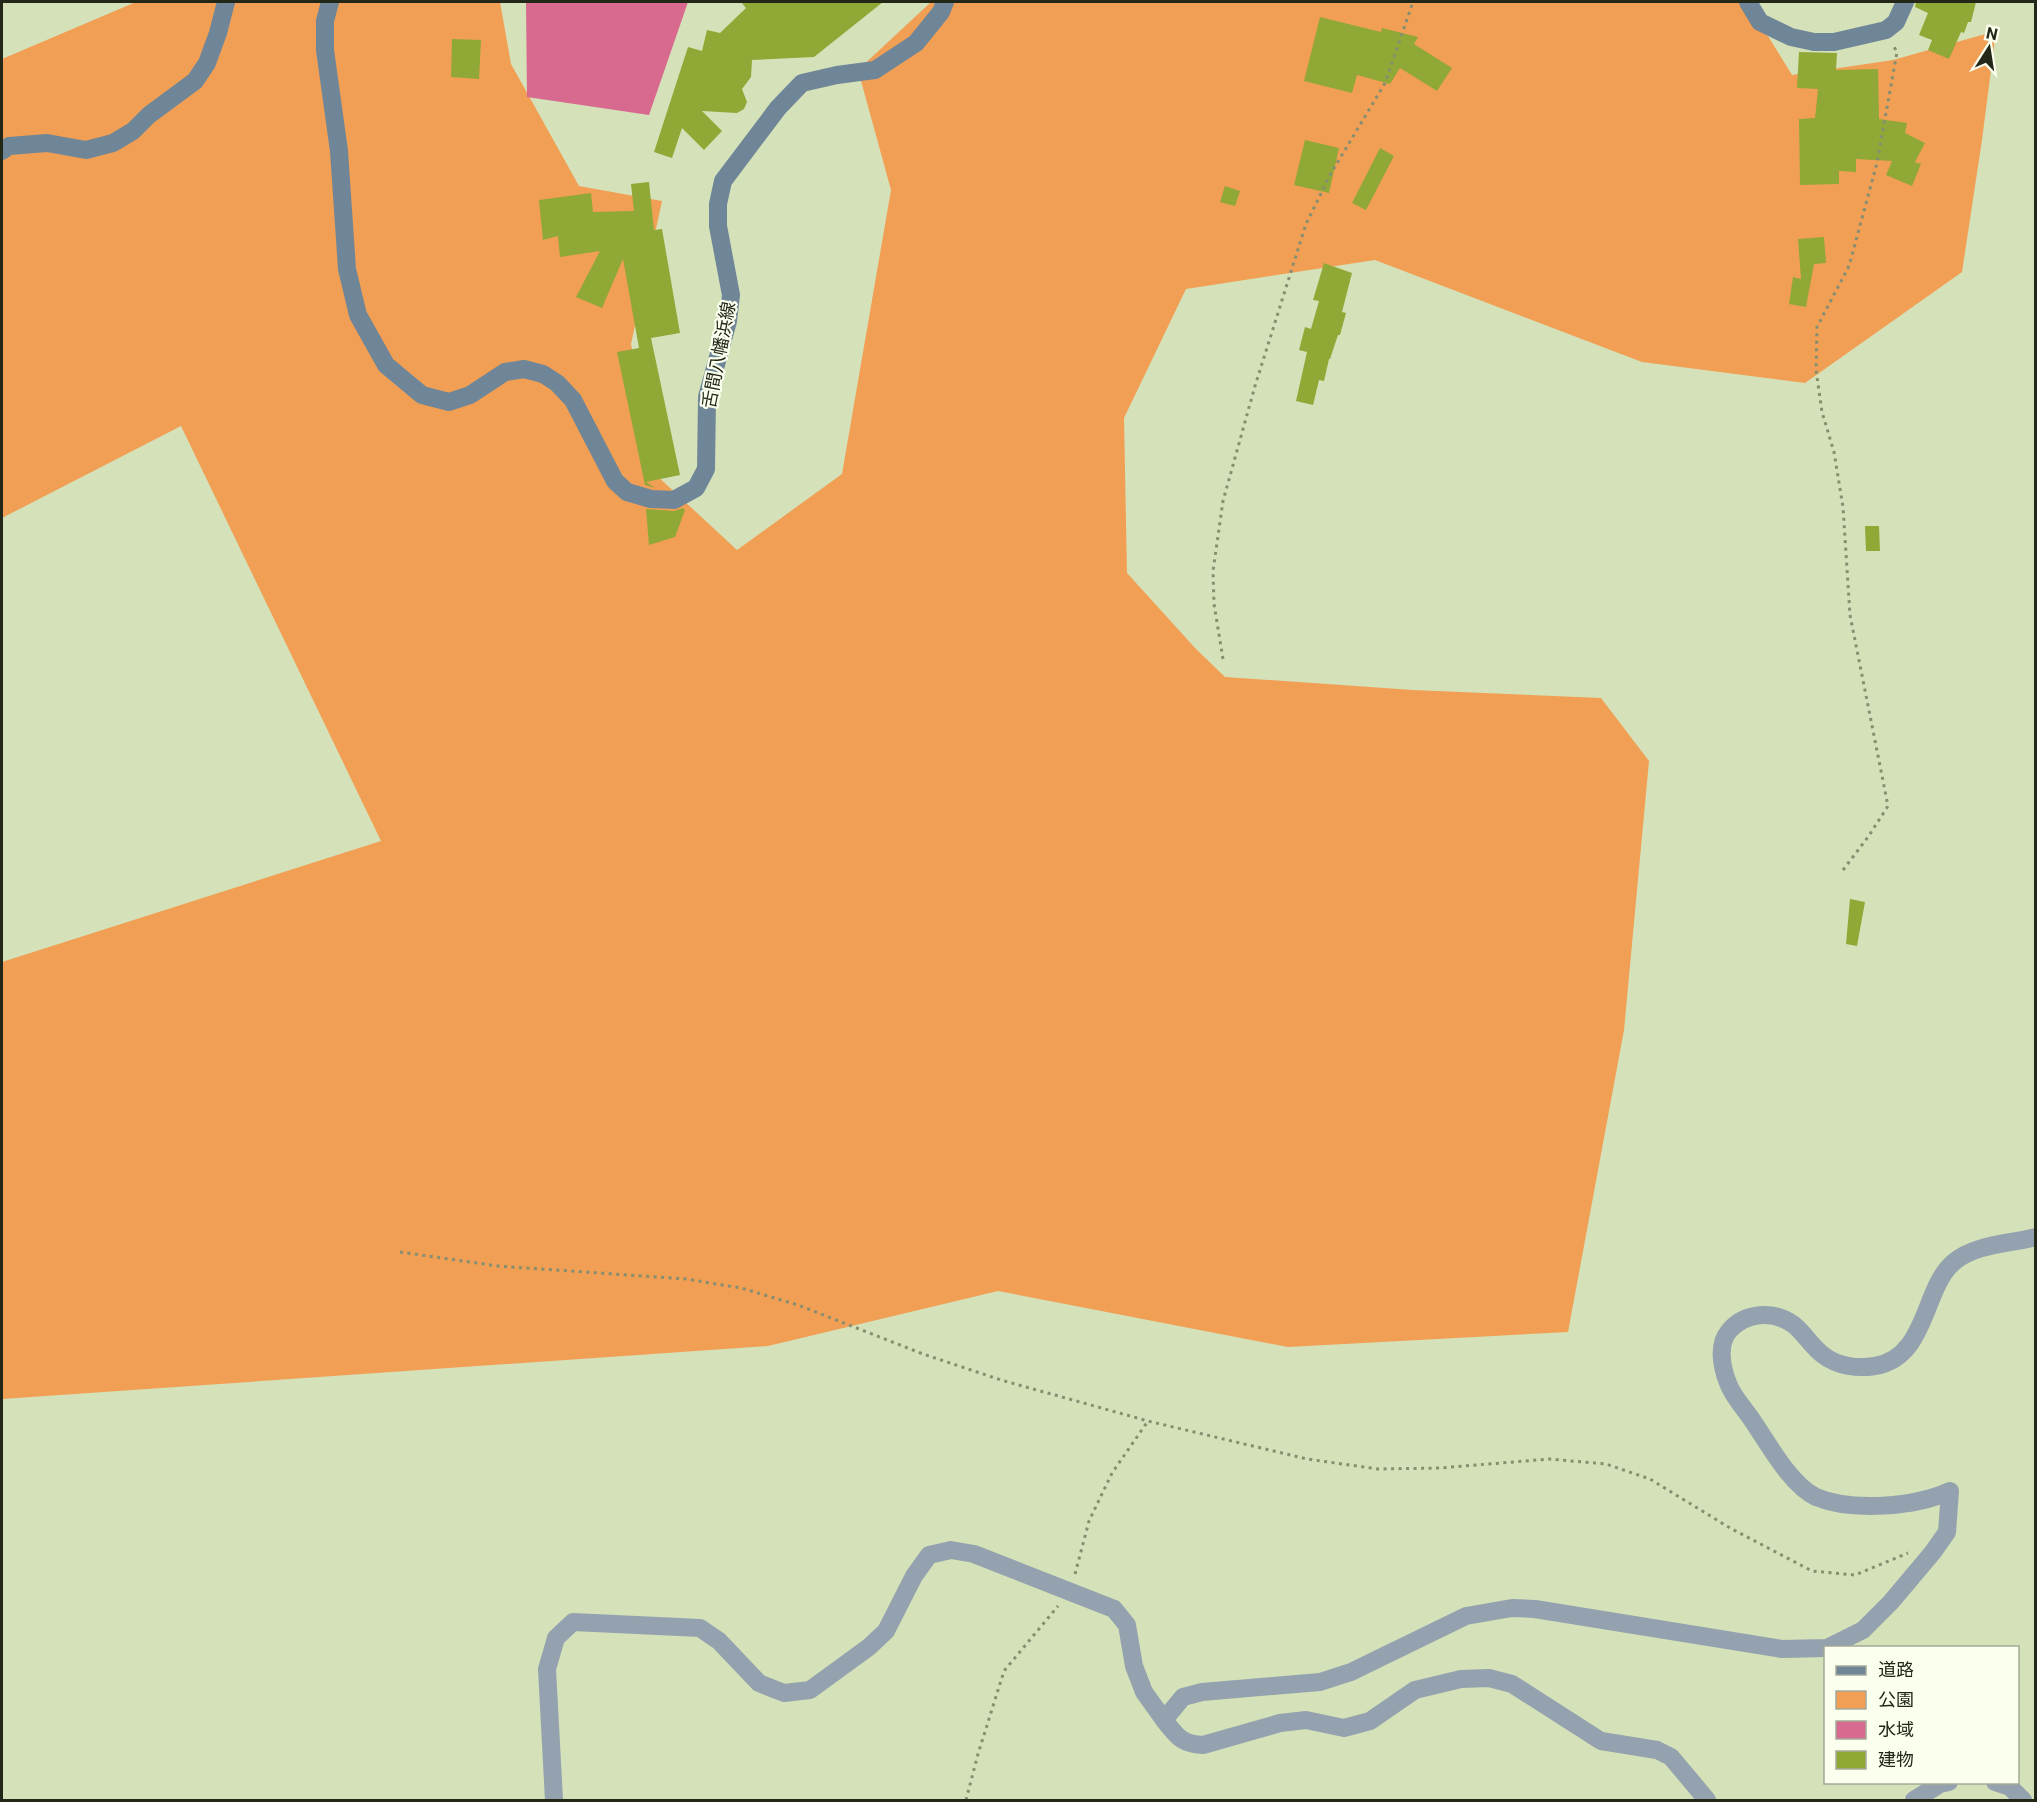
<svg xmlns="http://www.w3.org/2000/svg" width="2037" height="1802" viewBox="0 0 2037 1802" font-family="Roboto,'Noto Sans JP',sans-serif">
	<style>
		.green { fill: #f19f54 }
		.water { fill: #d76a8e }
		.building { fill: #90a836 }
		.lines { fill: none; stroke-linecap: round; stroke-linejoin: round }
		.path { stroke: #868e71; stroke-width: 3; stroke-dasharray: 3 4.5; stroke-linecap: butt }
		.minor { stroke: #93a2ae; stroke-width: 18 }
		.secondary { stroke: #6f8698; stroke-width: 18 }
		.labels { text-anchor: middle; stroke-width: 4.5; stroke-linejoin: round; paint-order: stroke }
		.street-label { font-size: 18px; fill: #232718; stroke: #faffee }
	</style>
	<rect width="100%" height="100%" fill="#d5e1b9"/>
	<path class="green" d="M136,2H500L511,64L579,186L662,201L631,344L655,474L737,550L842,474L891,190L858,70L931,2H1747L1792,75L1893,60L1996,31L1982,140L1962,272L1805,383L1642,362L1375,260L1186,289L1124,418L1127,573L1196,649L1225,677L1413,690L1601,698L1649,761L1624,1030L1568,1332L1288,1347L998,1291L768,1346L2,1399V962L381,841L181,426L2,518V59Z"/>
	<path class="water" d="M526,2H688L649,115L527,97Z"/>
	<path class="building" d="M741,2H883L814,57L752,60L751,77L742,89L747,102L744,109L737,113L702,111L722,131L704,150L682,128L672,158L654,152L688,47L702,51L707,30L720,33L746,8Z
		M1916,2H1976L1971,22H1968L1964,33L1961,32L1949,59L1928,50L1932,40L1919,35L1928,13L1915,7Z
		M1320,17L1381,32L1382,28L1418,37L1414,44L1452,68L1437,91L1400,68L1390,84L1357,75L1352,93L1304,81Z
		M452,39L481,40L479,79L451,77Z
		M1799,52L1837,53L1836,70L1878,69L1879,119L1907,123L1905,133L1925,143L1915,162L1921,164L1912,186L1886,175L1892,161L1856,159V172L1839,171V184L1800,185L1799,119L1815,118L1818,89L1797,88Z
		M1305,140L1339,148L1329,193L1294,185Z
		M1380,148L1394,156L1366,210L1352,203Z
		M649,182L654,230L662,229L680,333L651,338L680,475L646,482L655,488L645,485L617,352L639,348L623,259L602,308L576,297L600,251L560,257L558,236L543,240L539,200L591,193L593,212L634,211L631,184Z
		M1225,186L1240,191L1235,206L1220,202Z
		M1824,237L1826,263L1814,264L1806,307L1789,304L1793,277L1801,279L1798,239Z
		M1324,263L1352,273L1342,312L1346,313L1340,335H1338L1330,359H1329L1324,381L1319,380L1313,405L1296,401L1307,352L1299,350L1305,327L1311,329L1319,301L1313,300Z
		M683,508L685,510L675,537L649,545L646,509L674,511Z
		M1865,526H1879L1880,551H1866Z
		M1850,899L1865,902L1857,946L1846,944Z"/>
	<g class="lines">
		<path class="path" d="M1223,659L1214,604L1213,571L1223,501L1255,386L1306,224L1330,175L1385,83L1413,2
			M1843,870L1868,837L1888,806L1850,615L1843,507L1834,452L1822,412L1816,370L1817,327L1849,266L1877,163L1897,52L1893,45
			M400,1252L498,1266L686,1279L741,1288L798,1305L923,1354L1001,1380L1148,1421L1307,1459L1378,1469L1440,1468L1549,1459L1606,1464L1650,1479L1730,1528L1812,1571L1855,1575L1908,1553
			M1075,1574L1089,1521L1112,1473L1148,1421
			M966,1800L978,1754L1004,1671L1058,1606"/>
		<path class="minor" d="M1827,1648L1863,1630L1891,1602L1933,1552L1947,1532L1950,1491C1915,1507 1852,1512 1816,1497C1790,1485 1767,1441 1750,1417C1743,1407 1732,1395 1728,1383C1722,1368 1717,1345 1729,1331C1745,1312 1774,1310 1794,1325C1805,1334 1812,1347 1823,1355C1837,1366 1857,1369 1875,1366C1928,1357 1923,1287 1954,1262C1975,1244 2009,1244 2036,1237
			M1995,1782L2010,1787L2023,1800
			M554,1800L547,1669L556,1638L573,1622L700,1628L719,1641L759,1683L784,1693L810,1690L869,1647L886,1631L914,1576L929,1555L951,1550L974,1554L1114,1609L1127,1625L1134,1666L1144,1692L1164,1720
			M1707,1800L1671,1757L1657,1750L1601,1741L1512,1684L1489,1678L1461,1679L1415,1690L1370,1721L1344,1728L1306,1720L1280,1723L1203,1745C1181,1744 1177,1736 1164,1720L1183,1697L1202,1692L1320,1682L1351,1672L1466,1616L1512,1608L1535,1609L1782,1649L1826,1648
			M1914,1800L1940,1784L1949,1782"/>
		<path class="secondary" d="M330,2L325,21V50L339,151L347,269L358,315L386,365L422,395L449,402L470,395L505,372L524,369L543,374L557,383L573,400L615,481L627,492L651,499L674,500L696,488L706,469L707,397L728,321L731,295L718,226V204L723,181L778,108L802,83L837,75L875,70L916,43L941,12L945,2
			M1748,2L1760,22L1791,37L1814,42H1834L1886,30L1896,22L1905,2
			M2,151L9,146L47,143L86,150L113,143L133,131L149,115L195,81L207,63L218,33L226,2"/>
	</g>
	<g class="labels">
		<g class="street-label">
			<text transform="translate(719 355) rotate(-79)" y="6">舌間八幡浜線</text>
		</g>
	</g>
	<rect width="2037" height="1802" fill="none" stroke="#232718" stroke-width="6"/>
	<rect x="1824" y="1646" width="195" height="138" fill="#faffee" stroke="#a4a998" stroke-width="1.5"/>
	<rect x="1836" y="1666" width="30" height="9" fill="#6f8698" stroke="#a4a998" stroke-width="1.5"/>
	<text x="1878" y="1676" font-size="18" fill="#232718">道路</text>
	<rect x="1836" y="1691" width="30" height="18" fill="#f19f54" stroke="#a4a998" stroke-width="1.5"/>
	<text x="1878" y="1706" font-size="18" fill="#232718">公園</text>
	<rect x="1836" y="1721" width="30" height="18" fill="#d76a8e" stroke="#a4a998" stroke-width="1.5"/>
	<text x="1878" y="1736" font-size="18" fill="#232718">水域</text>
	<rect x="1836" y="1751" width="30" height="18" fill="#90a836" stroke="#a4a998" stroke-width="1.5"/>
	<text x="1878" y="1766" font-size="18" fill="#232718">建物</text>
	<g transform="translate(1989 48) rotate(12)" stroke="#faffee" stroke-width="4.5" paint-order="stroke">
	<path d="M0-4.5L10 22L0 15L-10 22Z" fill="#232718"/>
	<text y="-9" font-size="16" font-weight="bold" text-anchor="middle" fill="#232718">N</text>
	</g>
</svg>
